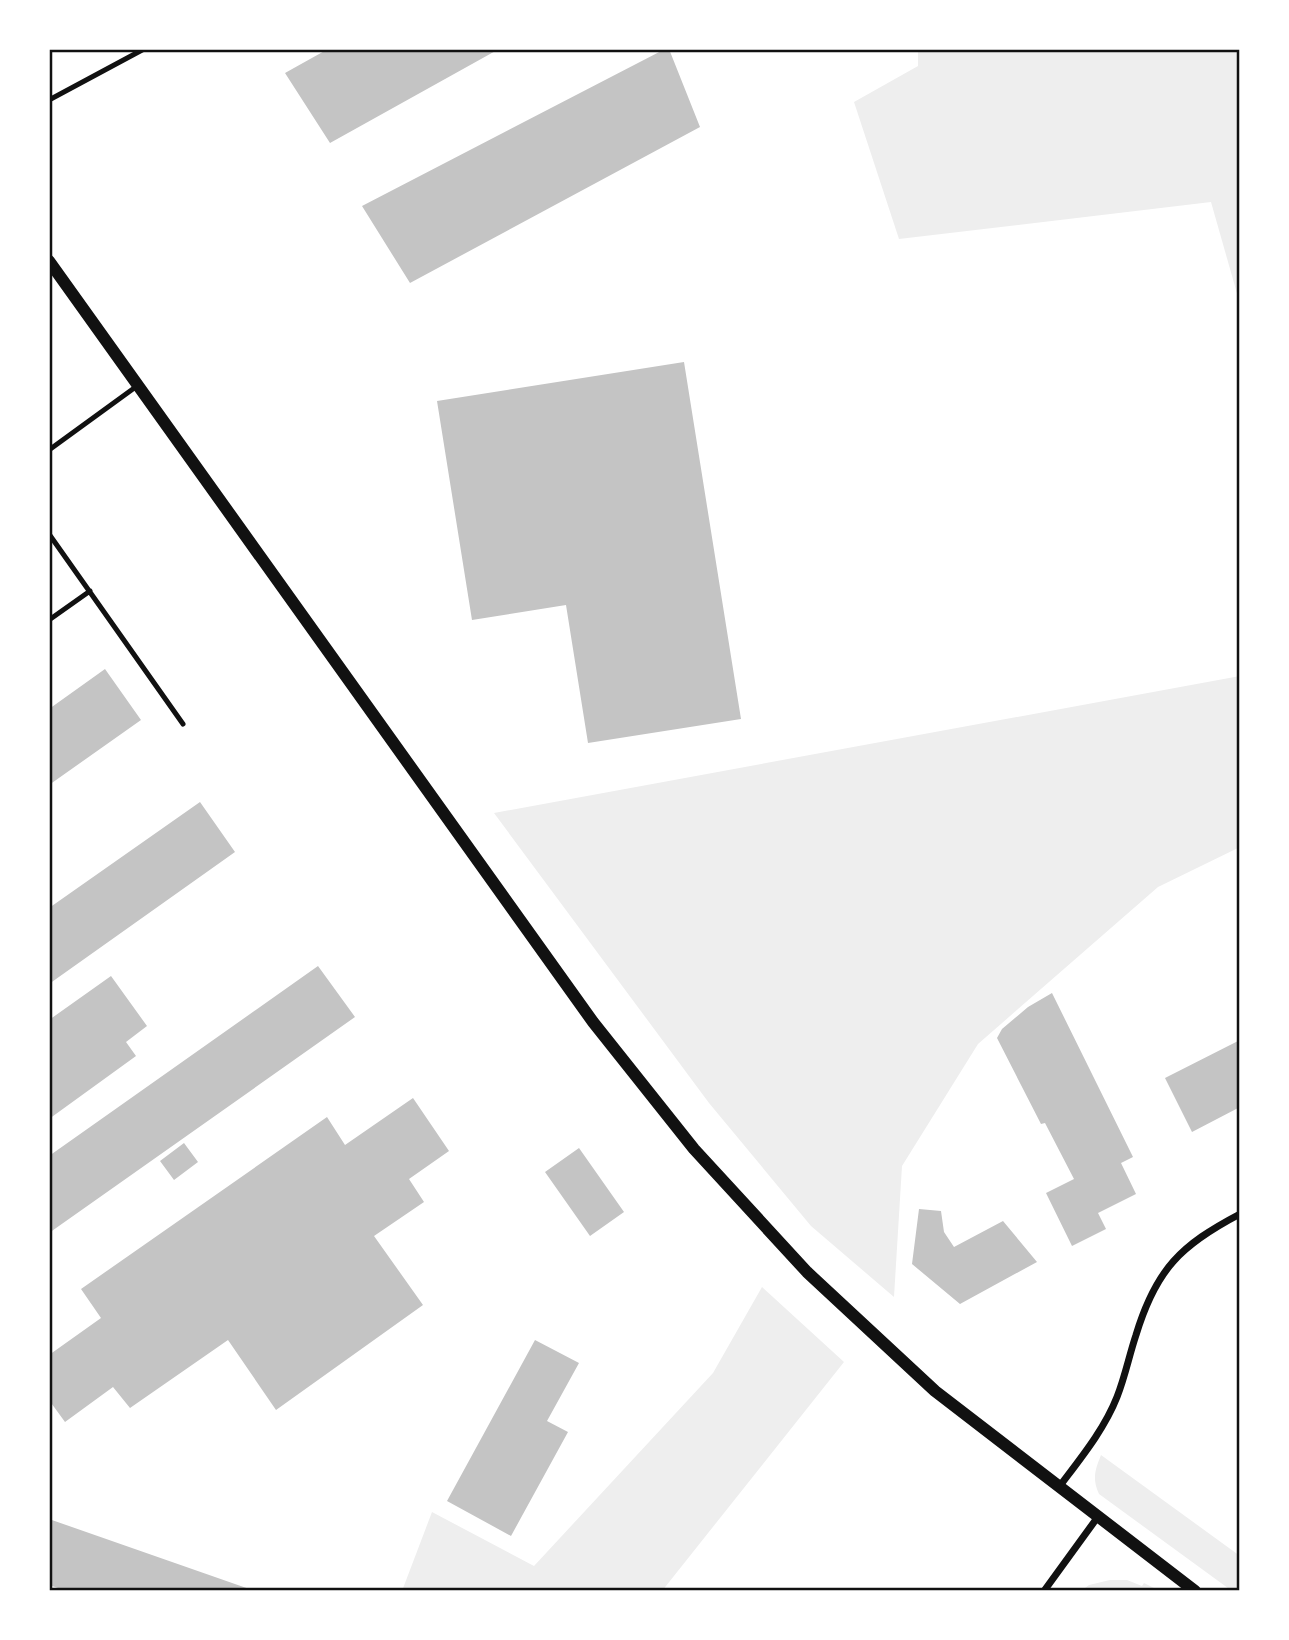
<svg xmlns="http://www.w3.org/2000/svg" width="1289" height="1640" viewBox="0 0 1289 1640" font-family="'PT Sans Narrow',sans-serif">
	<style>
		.green { fill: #eee }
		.building { fill: #c4c4c4 }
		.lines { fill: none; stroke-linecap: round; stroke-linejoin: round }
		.service { stroke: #111; stroke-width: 5 }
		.minor { stroke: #111; stroke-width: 7 }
		.tertiary { stroke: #111; stroke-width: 12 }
		.neatline { fill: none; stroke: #111; stroke-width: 2.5 }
	</style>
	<rect width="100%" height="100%" fill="#fff"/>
	<path class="green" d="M918,49H1240V304L1211,202L899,239L854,102L918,66Z
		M1240,676V847L1158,887L978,1044L902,1166L894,1297L811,1226L709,1103L494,813Z
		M762,1287L844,1362L662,1591H402L432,1512L534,1566L713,1373Z
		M1101,1455L1240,1556V1591H1232L1099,1494C1092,1479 1095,1470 1101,1455Z
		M1110,1580H1127L1142,1586L1144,1583L1160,1591H1081L1089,1585Z"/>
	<path class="building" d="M328,49H499L330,143L285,73Z
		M665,49H669L700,127L410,283L362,206Z
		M684,362L741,719L588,743L566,605L472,620L437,401Z
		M105,669L141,720L49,785V709Z
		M200,802L235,852L49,984V908Z
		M318,966L355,1017L49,1233V1156Z
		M111,976L147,1026L126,1042L136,1056L49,1119V1020Z
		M1052,993L1133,1157L1121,1163L1136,1194L1098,1213L1106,1229L1072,1246L1046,1193L1074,1179L1045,1123L1041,1124L997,1038L1002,1029L1028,1007Z
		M1240,1040V1107L1192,1132L1165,1078Z
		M413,1098L449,1151L409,1179L424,1202L374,1236L423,1305L276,1410L228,1340L130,1408L113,1387L65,1422L49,1400V1355L101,1318L81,1289L327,1117L345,1145Z
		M184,1143L198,1162L174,1180L160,1161Z
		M579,1148L624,1212L590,1236L545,1172Z
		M919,1209L941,1211L944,1232L954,1247L1003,1221L1037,1262L960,1304L912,1264Z
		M535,1340L579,1363L547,1421L568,1432L511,1536L447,1501Z
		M49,1519L255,1591H67L49,1585Z"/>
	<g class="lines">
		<path class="service" d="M49,100L144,49
			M49,450L137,386
			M49,534L183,724
			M49,620L90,591"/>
		<path class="minor" d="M1059,1487C1080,1459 1104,1430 1117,1397C1125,1377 1129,1356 1136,1335C1156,1269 1181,1245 1240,1214
			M1044,1591L1097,1518"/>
		<path class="tertiary" d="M49,261L593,1022L694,1149L807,1272L935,1391L1195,1591"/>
	</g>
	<rect width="1289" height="1640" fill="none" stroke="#ffffff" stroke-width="102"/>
	<rect x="51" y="51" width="1187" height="1538" class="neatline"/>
</svg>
